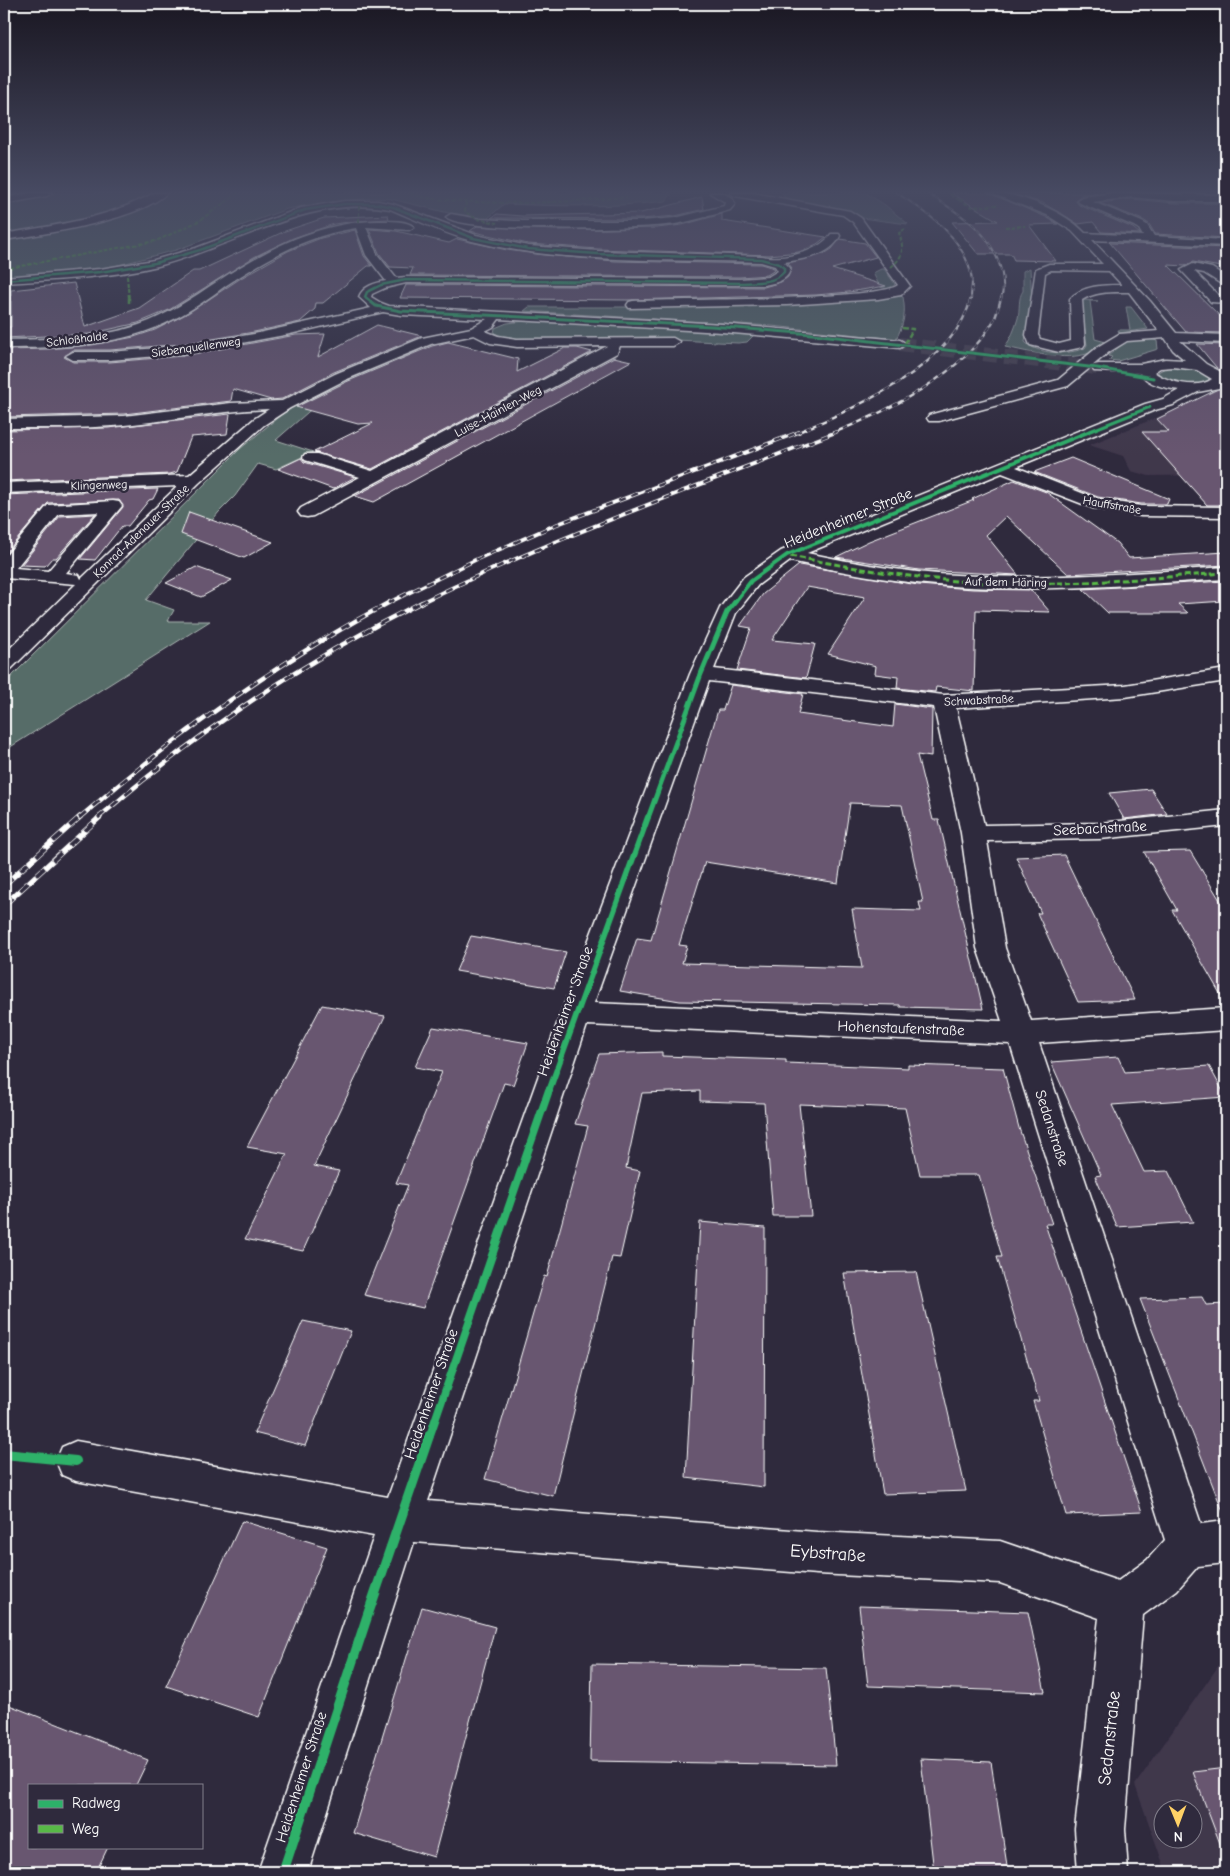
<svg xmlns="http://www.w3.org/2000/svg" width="1230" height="1876" viewBox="0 0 1230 1876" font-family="'Comic Neue',sans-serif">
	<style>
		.built { fill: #40374c; fill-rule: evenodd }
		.green { fill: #576c67; stroke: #abb6b3 }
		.building { fill: #675670; stroke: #fff; fill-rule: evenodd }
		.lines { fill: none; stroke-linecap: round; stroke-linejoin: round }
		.minor-tunnel { stroke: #443f50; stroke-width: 14; stroke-dasharray: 14 7; stroke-linecap: butt }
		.minor-casing { stroke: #fff; stroke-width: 3 }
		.minor { fill: #2f2a3d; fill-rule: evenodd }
		.rail-far4-casing { stroke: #fff; stroke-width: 2 }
		.rail-far3-casing { stroke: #fff; stroke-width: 2.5 }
		.rail-far2-casing { stroke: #fff; stroke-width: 4 }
		.rail-far1-casing { stroke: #fff; stroke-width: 4.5 }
		.rail-casing { stroke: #fff; stroke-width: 5.5 }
		.rail-far4 { stroke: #2f2a3d; stroke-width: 1; stroke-dasharray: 4.5; stroke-linecap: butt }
		.rail-far3 { stroke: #2f2a3d; stroke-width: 2; stroke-dasharray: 5.5; stroke-linecap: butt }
		.rail-far2 { stroke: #2f2a3d; stroke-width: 2.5; stroke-dasharray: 7; stroke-linecap: butt }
		.rail-far1 { stroke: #2f2a3d; stroke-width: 3; stroke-dasharray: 9; stroke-linecap: butt }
		.rail { stroke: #2f2a3d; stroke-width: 4; stroke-dasharray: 11; stroke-linecap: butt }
		.quiet-far2 { stroke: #58b947; stroke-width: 2; stroke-dasharray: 4 2; stroke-linecap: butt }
		.quiet-far1 { stroke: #58b947; stroke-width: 2.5; stroke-dasharray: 5 2.5; stroke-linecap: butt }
		.quiet { stroke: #58b947; stroke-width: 3; stroke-dasharray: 6 3; stroke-linecap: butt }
		.cycleway-far6-casing { stroke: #2f2a3d; stroke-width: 4 }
		.cycleway-far5-casing { stroke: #2f2a3d; stroke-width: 4.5 }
		.cycleway-far4-casing { stroke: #2f2a3d; stroke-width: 5.5 }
		.cycleway-far3-casing { stroke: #2f2a3d; stroke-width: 8 }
		.cycleway-far2-casing { stroke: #2f2a3d; stroke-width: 9 }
		.cycleway-far1-casing { stroke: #2f2a3d; stroke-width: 11 }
		.cycleway-casing { stroke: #2f2a3d; stroke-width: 13 }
		.cycleway-far6 { stroke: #2db169; stroke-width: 2.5 }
		.cycleway-far5 { stroke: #2db169; stroke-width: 3 }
		.cycleway-far4 { stroke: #2db169; stroke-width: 4 }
		.cycleway-far3 { stroke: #2db169; stroke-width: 5 }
		.cycleway-far2 { stroke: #2db169; stroke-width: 6 }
		.cycleway-far1 { stroke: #2db169; stroke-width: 8 }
		.cycleway { stroke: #2db169; stroke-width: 10 }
		.labels { text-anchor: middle; stroke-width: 5; stroke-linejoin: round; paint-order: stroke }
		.far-street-label { font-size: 12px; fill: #fff; stroke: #2f2a3d }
		.street-label { font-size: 15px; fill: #fff; stroke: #2f2a3d }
		.near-street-label { font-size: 18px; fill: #fff; stroke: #2f2a3d }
	</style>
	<rect width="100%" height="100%" fill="#2f2a3d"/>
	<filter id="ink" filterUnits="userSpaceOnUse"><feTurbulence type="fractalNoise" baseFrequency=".02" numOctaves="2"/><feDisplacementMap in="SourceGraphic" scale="10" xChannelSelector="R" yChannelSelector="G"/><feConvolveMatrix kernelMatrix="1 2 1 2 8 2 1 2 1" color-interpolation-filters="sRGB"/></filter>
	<g filter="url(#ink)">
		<path class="built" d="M1173,411L1202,415H1226V475L1149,476L1131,471L1123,456L1089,445Z
			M1226,1655V1872H1166L1135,1785ZM1162,1808H1192V1838H1162Z"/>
		<path class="green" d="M4,193H672L666,201C613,208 558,206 504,204L487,219L469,218L391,199L373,198L320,203L287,209L176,250L99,270L4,277Z
			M782,193H866L885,205L908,224L861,218L851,211L786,199Z
			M1030,268L1032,302L1025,342C1038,355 1069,355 1085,348L1087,345L1081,304L1083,300L1098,301H1090L1095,339L1106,342C1101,346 1096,351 1090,353C1064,362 1030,352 1005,347C1011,338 1015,329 1018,318C1020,310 1018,297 1023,291V271Z
			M881,269H884L895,284L891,290L880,287L873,273Z
			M897,295L903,297C906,313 904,324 896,339L772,326L524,311L529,307H715Z
			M1126,307H1131L1148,329L1119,333L1118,330H1130Z
			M534,320L757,332L747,342L738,343L676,340L509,339L494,333L495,328L507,323Z
			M1147,338L1157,341L1158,349L1118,361L1109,360L1112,357L1108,356L1127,340Z
			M415,350L418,351L346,384L308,412L276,440L313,452L276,469L258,464L235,496L219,512L146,600L174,610L168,621H210L4,751V684L240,449L282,414L326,388Z
			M1167,367C1179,366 1202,366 1209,379C1198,392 1172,381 1159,376L1158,372Z"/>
		<path class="building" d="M951,193H989L1046,217L1058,224L1029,225L1056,261L1014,260L1011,254H978L952,222L998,221Z
			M1009,193H1097L1082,195L1075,200L1079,205L1133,228L1140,234L1101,232L1093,222L1078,224L1043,203Z
			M702,197L704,209L675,216L641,219L491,218L497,214L522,216L641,213Z
			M1131,199L1175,203H1226V238L1155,234L1149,224L1143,220L1100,203Z
			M722,214V221L826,237L817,244L799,252L769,255L598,249L528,244L470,231L477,226L555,230L657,228L682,225Z
			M388,215L389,219L356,221L334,224L293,238L254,257L169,310L138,323L89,334L4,338V327H11V290L74,283L85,327L139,308L193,271H199L285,231L324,218Z
			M369,229L396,231L449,243L457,239L507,250L543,255L615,261L761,264L774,268L775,270L767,275L740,277L410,275L413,268L390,267L379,253Z
			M355,230L364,256L372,266H368L323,303H316L315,309L300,322L254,332L182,344L110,350H73L64,357L73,362H110L182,356L296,335L325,334L318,357L377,325L422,336L334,372L282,399L271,400L233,389L231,401L124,414L4,417V350L48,349L92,345L134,337L155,330L188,313L241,278L288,251L321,238Z
			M840,239L865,243L876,257L832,269L886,286L849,292L816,295L628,300L400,298L406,285L764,287L781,282L788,277L792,268L788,263L824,254L832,249Z
			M1110,243L1226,248V268L1193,262L1185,266L1168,265L1226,322V333L1186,332Z
			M448,342L518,359L517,372L565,348H577L592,352L372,469L314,452L373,423L358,424L296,407L346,382L432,346Z
			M1197,344L1226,345V376L1216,367Z
			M614,357L631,361L374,502L355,496Z
			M1226,385V505H1207L1142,432H1169L1157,419Z
			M230,414L227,434L191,437L177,472L170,474L4,481V430L108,428Z
			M301,458L304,462L355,477L333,489L278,469Z
			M1071,458L1169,499L1167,504H1141L1098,497L1034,472Z
			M1014,480L1046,492L1117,543L1129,558L1226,552V565L1068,574L1006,516L986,535L1018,575L919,570L836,557L869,541L974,500L972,499Z
			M158,489L153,499L149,500L128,526H122L95,560L80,559L123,507L119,500L48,503L4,555V495Z
			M189,512L273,542L244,558L181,534Z
			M95,514L56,558H52L45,566L21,565L60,516Z
			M799,565L918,585L973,589L1031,590L1050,612L976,610L974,691L936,687L935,692L897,688L898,677L875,674L876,666L828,654L865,597L807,587L772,640L815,644L806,678L737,670L751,628L740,626L763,594Z
			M196,567L232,580L201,597L166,583Z
			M1226,581V601L1178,604L1188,613H1108L1083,589Z
			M731,685L803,694L798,714L893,727L895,704L932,709L931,757L917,755L933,820H939L983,1009L900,1007V1005L680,1001L620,991L637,938L651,940L718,710H723ZM850,803L902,805L923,902H919L921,911L852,909L862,968L682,963L687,946L679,945L705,862L838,883Z
			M1151,789L1167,814L1124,819L1109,793Z
			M1190,851L1226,910V1004L1172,910H1177L1144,852Z
			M1064,855L1090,909L1135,1000L1078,1002L1037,913H1041L1016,857Z
			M471,936L566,952L554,988L456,971Z
			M322,1005L385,1016L314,1166L339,1171L303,1251L245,1239L287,1154L247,1147Z
			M433,1027L528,1043L513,1085L504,1083L423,1308L364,1295L408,1185L396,1183L442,1072L415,1067Z
			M662,1052V1056L786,1060V1063L908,1068V1065L1003,1068L1019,1128L1052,1224H1045L1142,1512L1066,1515L1033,1401H1039L997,1257H1002L979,1175H920L905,1108L799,1104L811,1216H773L764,1103L700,1101V1091L642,1093L626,1168L640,1171L620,1258L612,1257L553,1496L485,1479L544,1276L547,1277L588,1126L575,1124L599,1054Z
			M1118,1057L1125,1072L1209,1066L1226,1097L1112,1105L1144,1172L1168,1171L1193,1222L1117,1227L1095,1176L1101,1175L1051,1062Z
			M700,1222L765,1228L764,1487L686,1478Z
			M916,1272L942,1386L966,1491L883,1494L844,1273Z
			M1202,1297L1206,1305L1226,1304L1225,1517L1140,1299Z
			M303,1321L351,1331L305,1446L254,1433Z
			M242,1521L327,1547L259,1717L166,1686Z
			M859,1606L1028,1612L1045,1692L868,1686Z
			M422,1607L495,1627L434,1857L353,1833Z
			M592,1664L826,1668L836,1765L590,1761Z
			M4,1703L148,1760L136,1785H29V1847H108L96,1872H4Z
			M921,1759L991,1762L1008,1872H934Z
			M1226,1768V1853L1224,1854L1193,1772Z"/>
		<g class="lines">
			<path class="minor-tunnel" d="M900,344L1097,368"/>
			<defs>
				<path id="minor" d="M30,193H52L47,196L4,204V198Z
					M154,193H167C138,221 44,234 4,240V234C56,225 107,219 154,193Z
					M710,193H723L732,198L735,204L730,210C712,215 693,221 675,224C644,229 463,233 446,217L451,214L480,219L515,221H641L675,218L724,206L725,202Z
					M730,193H753L850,211L861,218L910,286L901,295L878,299L787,305L629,308L627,305L629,302L633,301C669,300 881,300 898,285L853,222L843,215L735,196Z
					M991,193C1020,193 1066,212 1085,233L1143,236L1139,229L1134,226L1080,203L1077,200L1082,197L1114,193L1226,195V201H1175L1131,197L1093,202L1142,222L1147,225L1154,236L1226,240V246L1092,240L1150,301L1176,333L1226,335V343L1180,341L1206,364L1221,372L1226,379L1225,383L1219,388L1198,392L1173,405L1155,410L1016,467L1097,499L1141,506L1226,507V517L1141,516L1093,508L1002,473L807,553C856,563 906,573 957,575C1047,580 1136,573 1226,567V579C1130,585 1033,593 937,585C888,581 839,571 790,561L758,585L736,613L714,669L944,695L1125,685L1226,669V681L1125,697L956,708L984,825L1100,823L1226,810V826L1100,839L987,841L1005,948L1031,1021L1226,1008V1030L1039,1043L1201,1524L1226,1521V1563L1198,1566L1177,1590L1143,1615L1125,1829L1128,1872H1078L1075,1829L1099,1618L1000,1583L817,1574L414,1542L308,1872H258L374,1536L76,1481L62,1475L56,1461L62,1447L76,1441L388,1497L561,1013L690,674L720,608L744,577L781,551L1145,404L1163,399L1179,390C1166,388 1148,385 1140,373L1094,371L1092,368L1094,365L1099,364H1141L1165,359L1185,360L1173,350L1165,338L1127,341L1109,352L1068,386L939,421H929L927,418L929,415L1058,380L1099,346L1119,334L1159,331L1129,292C1113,292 1096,291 1082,300L1085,344L1083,347L1059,352L1030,345L1026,335L1036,269L1049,264H1103L1072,231L1047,215ZM1051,270L1109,271L1122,285C1105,285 1082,285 1070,299L1071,341L1059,344L1040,339L1038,335L1045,273ZM1173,367L1197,370L1212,379C1198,390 1167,382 1154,372L1160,368ZM709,681L934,707L961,833L977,948L1002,1021L594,1003ZM587,1025L1010,1044L1165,1540L1147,1560L1118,1581L1000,1541L817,1532L428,1501Z
					M345,201H378L393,204L476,235L528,246L598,251L761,256C781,261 820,252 831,234H839L840,236C831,256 804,259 784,262L790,268C789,281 774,283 764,285L406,283L385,288L372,294L371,297L381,303L389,306L722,324L900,340L907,344L900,348L722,332L499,319L493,327L485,331L498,336L517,339L673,338L680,342L673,346H620L617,353L313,516L307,517L301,516L298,512L301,508L360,477L305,460L303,457L305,454H317L372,471L607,346L517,347L490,343L474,335L431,344L345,380L290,408L264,425L199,483L11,669L4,671V654L76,584L4,578V558L48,505L113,501L119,502L122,506L66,573L79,575L81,579L178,486L4,493V483L189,475L254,419L269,409C226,410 185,418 142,423C97,429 50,428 4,428V419L124,416L231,403L282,401L335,374L422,338L471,328L487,319L401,315L383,312L290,334L182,354L110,360H73L66,356L73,352H110L182,346L254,334L371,308L359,297C363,286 375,283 386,281L366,255L356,228C307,235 266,259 225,286C209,298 192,310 174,319C123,346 61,348 4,348V340C49,339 95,340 139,325C168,315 192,298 218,281C267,249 318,222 378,221C387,221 407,220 414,227L409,230L366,227L377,254L396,278L406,277L740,279L768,277L778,271L775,266L761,262C665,259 565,264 472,241C444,234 417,220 390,209C313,194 232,247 158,266C108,278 54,280 4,283V277L100,269L154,260L196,248L301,208ZM99,512L48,571L16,568L59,514Z
					M1193,264L1212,268L1226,277V287L1204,273L1194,271L1218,295H1226V303L1211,302L1181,270Z"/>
			</defs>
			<use href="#minor" class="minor-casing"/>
			<use href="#minor" class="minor"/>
			<defs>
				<path id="rail-far4" d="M897,193C928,213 967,239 972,280C972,286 971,293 971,299
					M927,193C942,203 958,212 972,224C992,240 1009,274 1001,299"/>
				<path id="rail-far3" d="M796,433C854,409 955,366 971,298
					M833,433C887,412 965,373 994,320C997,314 999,305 1001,298"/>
				<path id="rail-far2" d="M388,603L475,560L555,525L799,432
					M420,603C555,537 696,487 836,432"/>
				<path id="rail-far1" d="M79,818C175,736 278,661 390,602
					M98,818C195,734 307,659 422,602"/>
				<path id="rail" d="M4,885L80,817
					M4,905L100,817"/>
			</defs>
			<use href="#rail-far4" class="rail-far4-casing"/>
			<use href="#rail-far3" class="rail-far3-casing"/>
			<use href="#rail-far2" class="rail-far2-casing"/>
			<use href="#rail-far1" class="rail-far1-casing"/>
			<use href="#rail" class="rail-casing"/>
			<use href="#rail-far4" class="rail-far4"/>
			<use href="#rail-far3" class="rail-far3"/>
			<use href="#rail-far2" class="rail-far2"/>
			<use href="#rail-far1" class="rail-far1"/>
			<use href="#rail" class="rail"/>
			<path class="quiet-far2" d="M410,193C425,199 443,200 459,201C515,205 571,202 627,197
				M953,194H949L959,200H963
				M959,200L972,207L997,205
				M466,202L465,212L477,219L498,223
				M359,206V224
				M1005,227L1025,226
				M891,267C904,257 904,248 899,233L905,229
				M4,269L156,241L199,221L238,193
				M127,276L129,299"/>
			<path class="quiet-far1" d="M129,298V304
				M902,328L913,329L903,347"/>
			<path class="quiet" d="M790,556C855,568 920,580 986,583C1066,586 1146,578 1226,573"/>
			<defs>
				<path id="cycleway-far6" d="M4,280L100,272L155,263L200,250L305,210L345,204H378L393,207L473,238L528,249L598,254L761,259L779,264L784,268V272C773,284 755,282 740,283L406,280L381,285L367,292L365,297L367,299"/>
				<path id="cycleway-far5" d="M366,298L376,306L401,311L711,326L812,334L1097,368L1153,378
					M1085,433L1150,407"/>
				<path id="cycleway-far4" d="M734,603L751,581L787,555L1088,432"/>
				<path id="cycleway-far3" d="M648,818L701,674L727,612L735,602"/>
				<path id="cycleway-far2" d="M549,1091L648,817"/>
				<path id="cycleway-far1" d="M429,1438L549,1090"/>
				<path id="cycleway" d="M4,1454L76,1461
					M283,1872L369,1611L429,1436"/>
			</defs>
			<use href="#cycleway-far6" class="cycleway-far6-casing"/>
			<use href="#cycleway-far5" class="cycleway-far5-casing"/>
			<use href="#cycleway-far4" class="cycleway-far4-casing"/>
			<use href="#cycleway-far3" class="cycleway-far3-casing"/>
			<use href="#cycleway-far2" class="cycleway-far2-casing"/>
			<use href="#cycleway-far1" class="cycleway-far1-casing"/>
			<use href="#cycleway" class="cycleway-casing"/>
			<use href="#cycleway-far6" class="cycleway-far6"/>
			<use href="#cycleway-far5" class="cycleway-far5"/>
			<use href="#cycleway-far4" class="cycleway-far4"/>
			<use href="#cycleway-far3" class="cycleway-far3"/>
			<use href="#cycleway-far2" class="cycleway-far2"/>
			<use href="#cycleway-far1" class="cycleway-far1"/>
			<use href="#cycleway" class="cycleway"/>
		</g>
	</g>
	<linearGradient id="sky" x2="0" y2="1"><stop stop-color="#1a1722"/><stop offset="0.42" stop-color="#474a62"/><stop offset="1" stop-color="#474a62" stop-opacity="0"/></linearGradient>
	<rect width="1230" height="456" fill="url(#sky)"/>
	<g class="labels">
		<g class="far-street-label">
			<text transform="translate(77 339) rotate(-7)" y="4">Schloßhalde</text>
			<text transform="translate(196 347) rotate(-8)" y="4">Siebenquellenweg</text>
			<text transform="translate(498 411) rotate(-28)" y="4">Luise-Hainlen-Weg</text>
			<text transform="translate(99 485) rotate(-2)" y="4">Klingenweg</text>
			<text transform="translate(1112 505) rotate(10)" y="4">Hauffstraße</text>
			<text transform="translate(141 531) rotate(-44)" y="4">Konrad-Adenauer-Straße</text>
			<text transform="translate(1006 582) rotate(1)" y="4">Auf dem Häring</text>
			<text transform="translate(979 700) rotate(-3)" y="4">Schwabstraße</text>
		</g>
		<g class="street-label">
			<text transform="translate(848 518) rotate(-22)" y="5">Heidenheimer Straße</text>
			<text transform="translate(1100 828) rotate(-3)" y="5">Seebachstraße</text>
			<text transform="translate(565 1011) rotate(-70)" y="5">Heidenheimer Straße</text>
			<text transform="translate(901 1028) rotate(2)" y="5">Hohenstaufenstraße</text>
			<text transform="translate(1052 1128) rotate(72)" y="5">Sedanstraße</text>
			<text transform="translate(431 1394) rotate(-71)" y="5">Heidenheimer Straße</text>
			<text transform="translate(301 1777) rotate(-72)" y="5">Heidenheimer Straße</text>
		</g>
		<g class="near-street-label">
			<text transform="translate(828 1553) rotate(4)" y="6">Eybstraße</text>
			<text transform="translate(1109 1738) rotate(-84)" y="6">Sedanstraße</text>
		</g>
	</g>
	<rect width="1230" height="1876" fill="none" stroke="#2f2a3d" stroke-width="20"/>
	<rect x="10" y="10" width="1210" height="1856" fill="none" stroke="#fff" stroke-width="2" filter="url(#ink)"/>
	<rect x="28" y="1784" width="175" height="65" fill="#2f2a3d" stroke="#827f8b"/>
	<rect x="38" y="1800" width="25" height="8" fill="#2db169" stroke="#827f8b"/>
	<text x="72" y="1808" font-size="15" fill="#ffffff">Radweg</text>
	<rect x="38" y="1825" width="25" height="8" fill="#58b947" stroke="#827f8b"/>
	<text x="72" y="1834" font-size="15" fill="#ffffff">Weg</text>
	<g transform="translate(1178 1824) rotate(179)"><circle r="24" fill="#2f2a3d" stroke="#827f8b"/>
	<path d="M0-4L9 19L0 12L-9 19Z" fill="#ffd166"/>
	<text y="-8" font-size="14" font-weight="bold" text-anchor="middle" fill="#ffffff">N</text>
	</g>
</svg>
